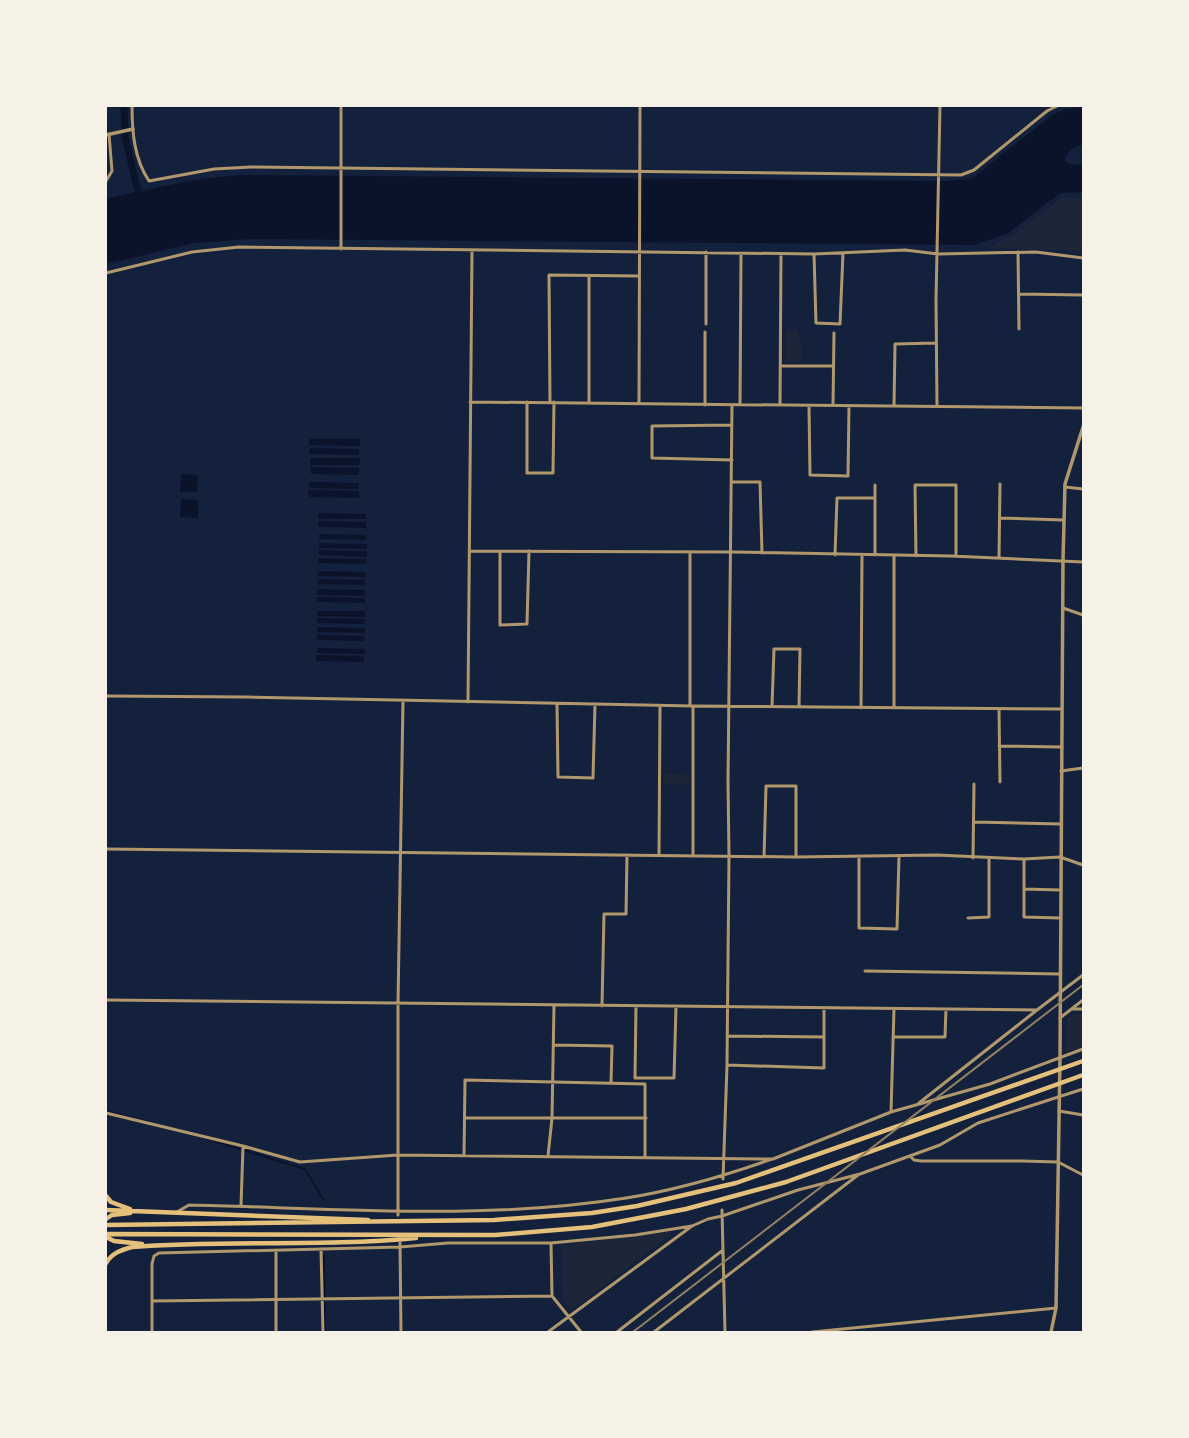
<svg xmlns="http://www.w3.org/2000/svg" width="1189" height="1438" viewBox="0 0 1189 1438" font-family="'Playfair Display',serif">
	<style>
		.green { fill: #1d2539 }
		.water { fill: #0b132b }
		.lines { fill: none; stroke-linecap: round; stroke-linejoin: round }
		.stream { stroke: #0b132b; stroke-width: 2 }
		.canal { stroke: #0b132b; stroke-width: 7 }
		.minor { stroke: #b1986c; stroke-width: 3 }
		.tertiary { stroke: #b1986c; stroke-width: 3.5 }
		.trunk { stroke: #e5c07b; stroke-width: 4.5 }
		.rail { stroke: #918062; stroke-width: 2 }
	</style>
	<rect width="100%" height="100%" fill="#14213d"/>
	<path class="green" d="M1063,197L1083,198V252L1064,250L992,248V246L1016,233Z
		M786,330H798V339H801V362H785Z
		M664,774L690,775V785L664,784Z
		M1072,1014H1083V1046L1065,1053L1067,1019Z
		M670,1232L671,1235L572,1310L563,1300L562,1245Z"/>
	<path class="water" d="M1082,107V145C1075,146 1066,152 1065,160L1069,164L1083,165V192L1060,193L1007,234L974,245L251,239L194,243L106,264V199L135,192L132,180L138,178L142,191C176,183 208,177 243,175L943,181L971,179L1052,115L1066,109Z
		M309,439H360V446L309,445Z
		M310,448L359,449V455L309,454Z
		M310,458H360L359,465H310Z
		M310,467L359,468V475L311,474Z
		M181,474L198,475L197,492H180Z
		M309,482L359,483L358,489L309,488Z
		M308,490L359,491V498L309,497Z
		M181,499L198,500V518L180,517Z
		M318,513L366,514V519H318Z
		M318,521L366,522V528L318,527Z
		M319,534L366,535V540L319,539Z
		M319,543L367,544V549L319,548Z
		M319,550L367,551V557L319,555Z
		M318,558L366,559V564L318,563Z
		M318,571L366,572L365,577L317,576Z
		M318,579L365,580V585L317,584Z
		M317,589L365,590V596L317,595Z
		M317,597L365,598V603L317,602Z
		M317,611H365V617L317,616Z
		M317,618L365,619V624L317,623Z
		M317,627L365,628V633L317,632Z
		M317,635L365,636L364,641L317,640Z
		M317,648L365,649V654L317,653Z
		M316,655L364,656V662L316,661Z"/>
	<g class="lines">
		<path class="stream" d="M106,1111L148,1122
			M204,1138L305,1169L323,1199
			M324,1255L325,1332"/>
		<path class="canal" d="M124,106L125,136L137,188"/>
		<path class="minor" d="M132,106C132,131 134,159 149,181L214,169L251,167L961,175L974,170L1047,111L1057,106
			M106,181L112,171L109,134
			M341,249V106
			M706,252V324
			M1018,252L1019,329
			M814,254L816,323L840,324L843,253
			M106,273L192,252L239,247L814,254L905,250L938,254L1036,252L1083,258
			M1019,294L1083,295
			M780,366H832
			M470,402L1083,408
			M527,402V473H553L554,402
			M550,402L549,275L639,276
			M589,402V276
			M639,403L640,106
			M705,405V332
			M740,405L741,254
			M780,405L781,254
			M833,405L834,333
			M809,406L810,475L848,476L849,406
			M894,406L895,344L936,343
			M937,406L936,300L940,106
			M732,460L652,458V426L732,425
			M732,482H760L762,553
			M875,485V555
			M1065,487L1083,489
			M1000,518L1064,520
			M470,551L732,552L951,556L1083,562
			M500,551V625L527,624L529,551
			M835,555L837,498H875
			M894,556V708
			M916,556L915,485H956V556
			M999,558L1000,484
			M1063,608L1083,615
			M106,696L246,697L693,706L1062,709
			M468,702L472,251
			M557,704L558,777L593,778L595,704
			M690,706V552
			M693,706V855
			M772,706L774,649H800L799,707
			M861,708L862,555
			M999,709L1000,782
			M999,746L1062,747
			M1061,771L1083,768
			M974,822L1061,824
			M106,849L796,857L937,855L1024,859L1060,857L1083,865
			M659,855L660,706
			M764,857L766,786H796V857
			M859,857V928L897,929L899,856
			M973,858L974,784
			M1024,859V917L1060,918
			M1024,889L1060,890
			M968,918L989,917V858
			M865,971L1060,974
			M106,1000L1037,1010L1083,975
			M602,1006L604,914H626L627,855
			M636,1006L635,1078H674L676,1007
			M1073,1009H1083
			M1060,1018L1083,1000
			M727,1036L824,1037
			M894,1037H945L946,1009
			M554,1045L612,1046L611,1083
			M727,1065L824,1068V1008
			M919,1103L1037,1010
			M1059,1111L1083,1115
			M891,1112L894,1009
			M106,1113L243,1146L300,1162L398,1155L773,1159L891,1112L990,1084L1083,1049
			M466,1118H646
			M464,1155L465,1080L645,1084V1157
			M548,1156L552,1118L554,1006
			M910,1156L914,1160L921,1161H1022L1058,1162L1083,1175
			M723,1179L727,1065L729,856L728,782L732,405
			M241,1206L243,1146
			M722,1210L725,1332
			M177,1212L189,1205C334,1208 481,1221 626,1198C676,1190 724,1176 772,1159
			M398,1215V1004L403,701
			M400,1243L401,1332
			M551,1243L552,1296L581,1332
			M321,1249L323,1332
			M276,1250V1332
			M152,1301L552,1296
			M152,1332V1264L154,1256L159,1253L400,1247L448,1243H551L635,1235L692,1226
			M548,1332L692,1226L708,1219L722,1216L798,1190L860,1174L940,1145L978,1123L1083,1089
			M617,1332L723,1250
			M654,1332L858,1175
			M812,1332L1056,1308"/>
		<path class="tertiary" d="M106,135L133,129
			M1051,1332L1056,1308L1060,1058L1063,560L1065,484L1083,427"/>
		<path class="trunk" d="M106,1196L111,1202L130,1209
			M106,1210L368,1220
			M106,1219L112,1215L130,1213
			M106,1225L494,1220L592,1213L637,1206L736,1183L1083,1061
			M106,1234L495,1235L592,1227L686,1209L786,1182L1083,1075
			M106,1237L114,1241L142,1244
			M106,1263C112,1253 121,1250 132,1247C227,1240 322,1247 416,1238"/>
		<path class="rail" d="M633,1332L1083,985"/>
	</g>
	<rect width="1189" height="1438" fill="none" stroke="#f6f1e7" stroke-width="214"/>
</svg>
